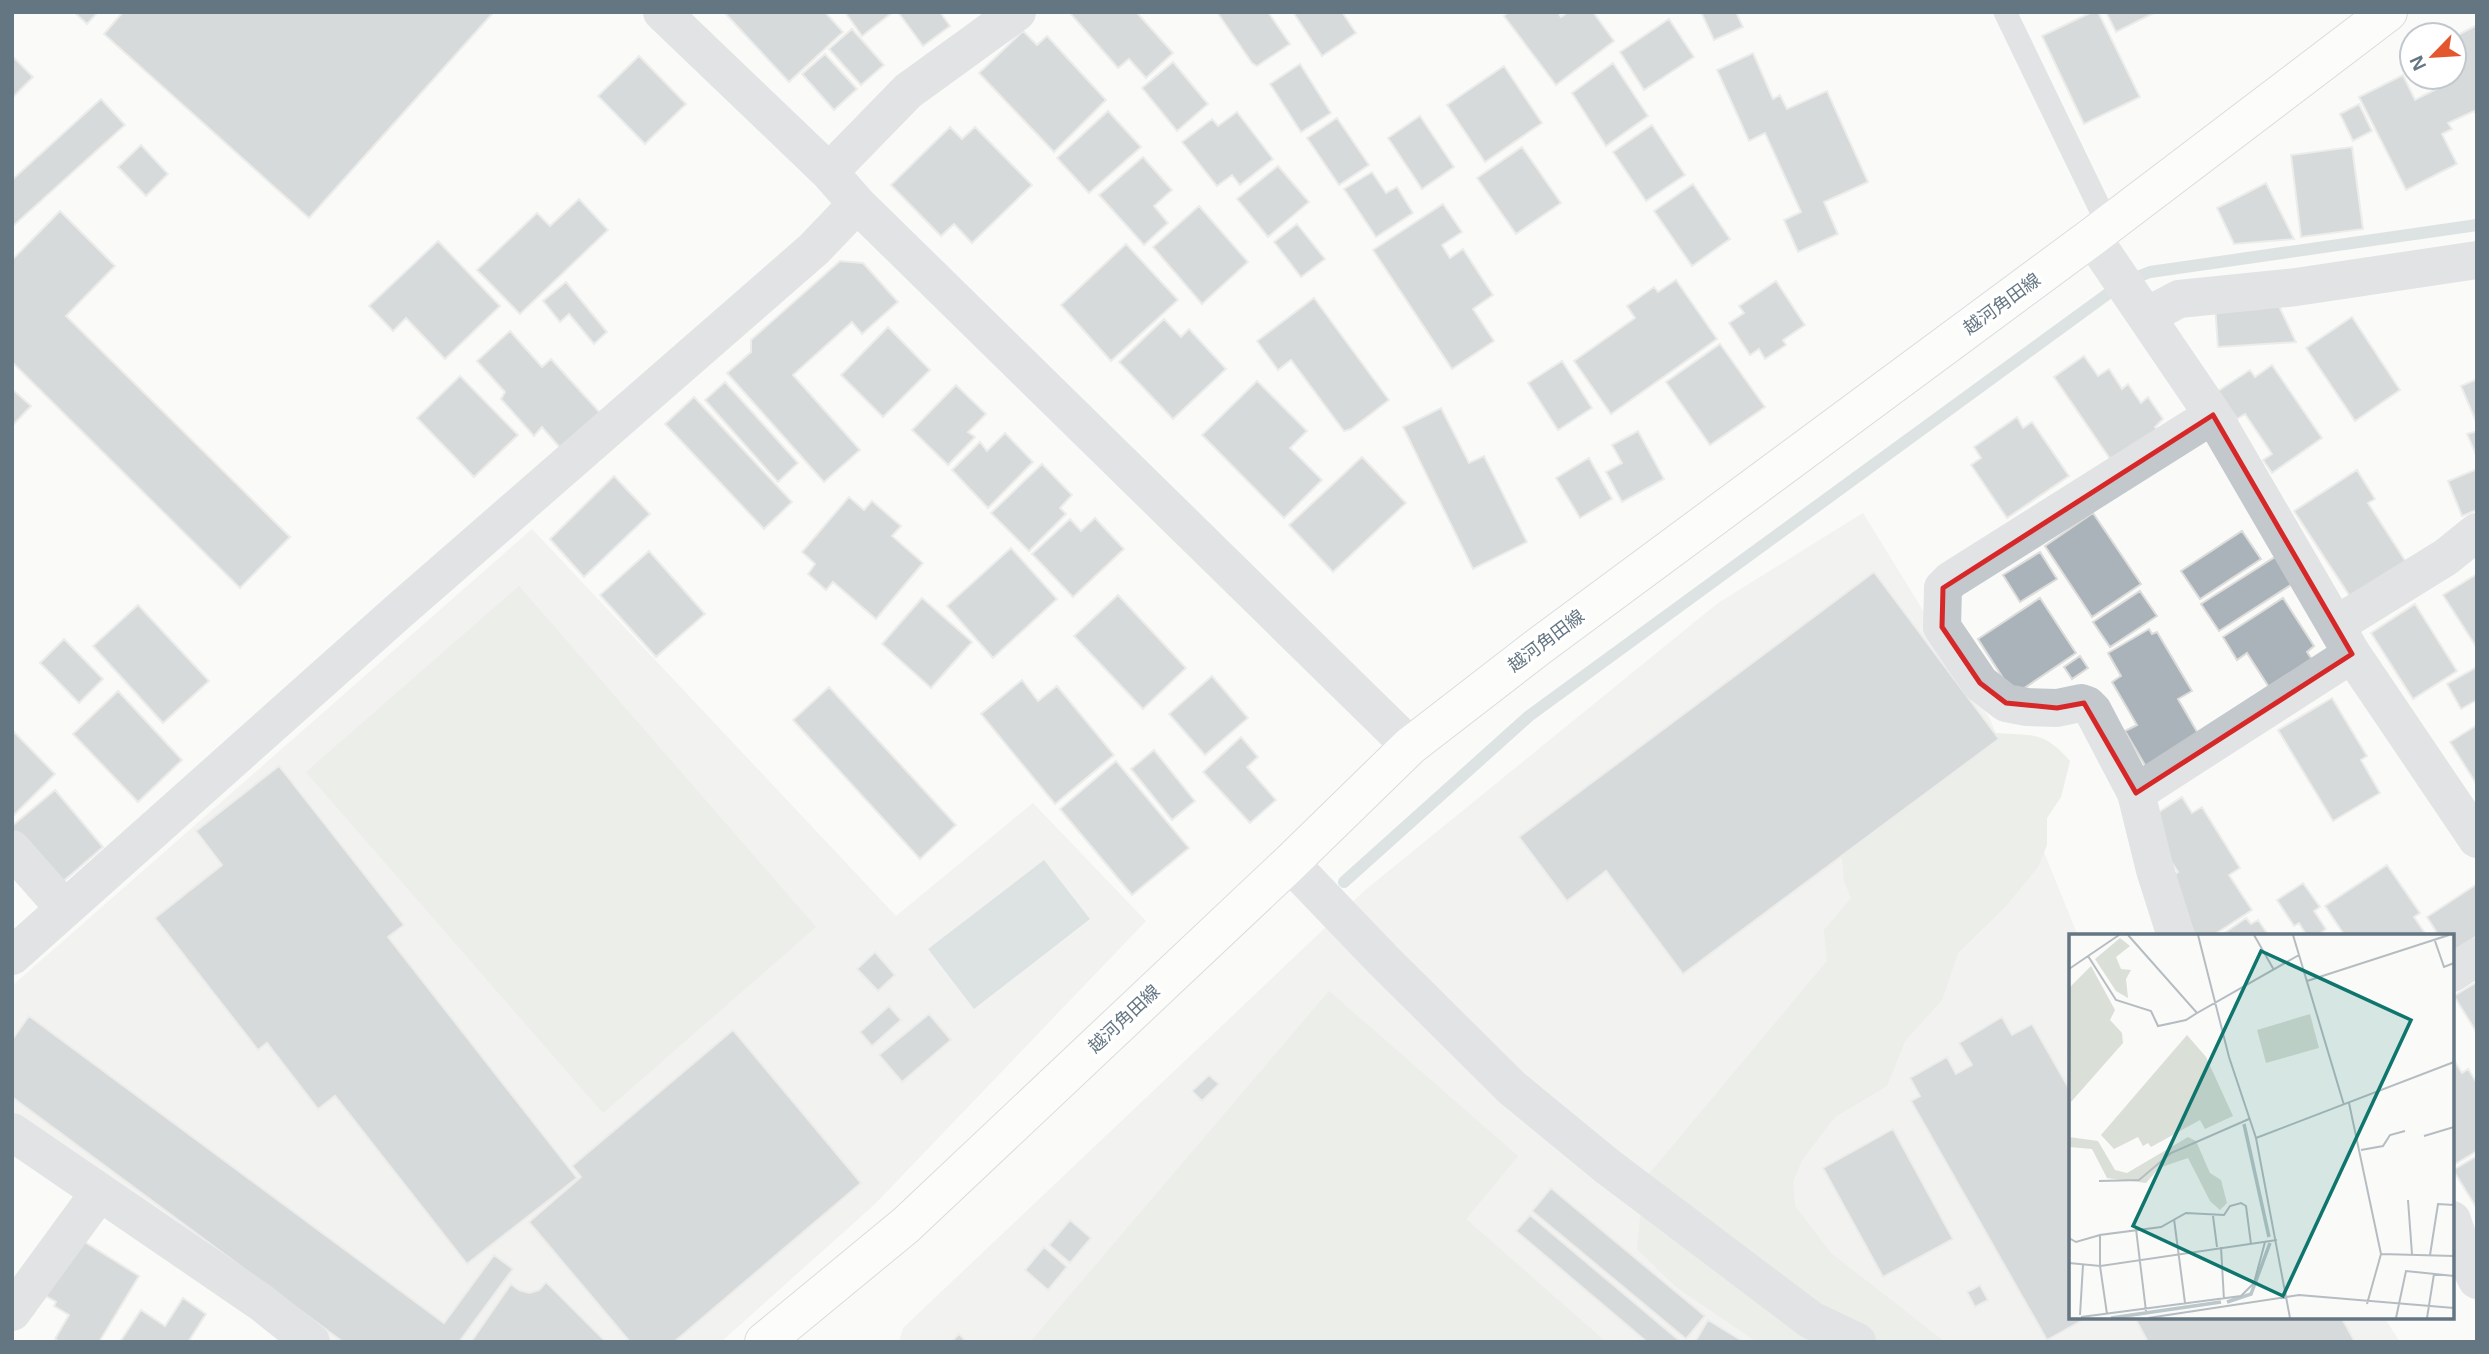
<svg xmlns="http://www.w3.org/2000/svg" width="2489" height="1354" viewBox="0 0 2489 1354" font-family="Arial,'Noto Sans JP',sans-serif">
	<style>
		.built { fill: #e8e9e9 }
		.green { fill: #dadfd7 }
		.water { fill: #bbc7cb }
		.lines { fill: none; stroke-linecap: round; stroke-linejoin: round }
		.stream { stroke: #bbc7cb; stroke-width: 12 }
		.building { fill: #aab3b9; stroke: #dcdcda; stroke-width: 2 }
		.secondary-casing { stroke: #b3babf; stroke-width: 40 }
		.lane { stroke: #c3c8cc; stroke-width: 23 }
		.street { stroke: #c3c8cc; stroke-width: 38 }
		.secondary { stroke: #fff; stroke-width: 38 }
		.marked { fill: none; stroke: #d62828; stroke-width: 5; stroke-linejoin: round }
		.labels { text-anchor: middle; stroke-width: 7; stroke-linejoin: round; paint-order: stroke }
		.street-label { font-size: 18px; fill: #657683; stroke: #fff }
		.inset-river { fill: none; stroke: #bbc7cb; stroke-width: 3.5 }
		.inset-road { fill: none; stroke: #b5bdc2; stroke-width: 2 }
		.view { fill: #0f766e; fill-opacity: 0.15; stroke: #0f766e; stroke-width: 3.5 }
		.inset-edge { fill: none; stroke: #657683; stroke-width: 3.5 }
	</style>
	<rect width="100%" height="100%" fill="#fafaf8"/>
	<path class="built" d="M1863,513L1990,719L2078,936H2071V1317H2384L2400,1342H899L903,1328L1364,891L1718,603Z
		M532,529L896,916L1033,803L1146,921L875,1204L721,1342H328L12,1114V986Z"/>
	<path class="green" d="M519,586L816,927L603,1113L306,772Z
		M1997,733C2035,736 2043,731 2070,761L2061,797L2047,818V845L2038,867L2006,906L1958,953L1942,1000L1905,1041L1887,1086L1835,1117L1802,1160L1793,1182L1795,1206L1831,1253L1945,1342H1757L1676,1287L1637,1249L1644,1180L1827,961L1824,930L1851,898L1844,881L1842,857L1866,835L1972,747Z
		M1329,991L1518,1156L1466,1219L1606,1342H1030Z"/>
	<path class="water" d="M1044,860L1090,919L974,1009L928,949Z"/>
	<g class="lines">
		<path class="stream" d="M1344,882L1529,716L2124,282L2150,272L2477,225"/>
	</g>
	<path class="building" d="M74,12H98L87,24Z
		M123,12H490L492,14L309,218L104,34Z
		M724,12H825L843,32L789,82Z
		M845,12H893L862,36Z
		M898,12H940L950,26L923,46Z
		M1069,12H1140L1138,14L1173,53L1146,78L1129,59L1118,68Z
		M1217,12H1268L1290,44L1257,66L1252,63Z
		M1293,12H1342L1356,33L1322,56Z
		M1508,12H1558L1561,17L1568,12H1593L1614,41L1556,85L1504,16Z
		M1701,12H1736L1743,27L1714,40Z
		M2092,12H2098L2140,97L2084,124L2042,36Z
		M2106,12H2156L2116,32Z
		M1669,19L1694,57L1644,90L1620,52Z
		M2477,25V116L2474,111L2448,123L2452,129L2442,134L2457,164L2406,190L2359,97L2403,75L2415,100L2456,79L2454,74V37Z
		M852,29L884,65L861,85L829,49Z
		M1023,31L1037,45L1047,36L1106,100L1054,152L979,73Z
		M1753,53L1773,99L1780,95L1787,109L1827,91L1868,182L1824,202L1838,234L1798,252L1784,220L1801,212L1765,133L1749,141L1717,70Z
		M825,54L857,89L834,110L802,74Z
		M12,56L33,77L12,98Z
		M639,56L686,104L645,144L598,96Z
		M1173,62L1208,104L1177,131L1142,88Z
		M1613,63L1648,116L1606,146L1572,93Z
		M1300,64L1331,113L1301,132L1270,84Z
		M1504,66L1542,123L1485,162L1447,105Z
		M101,99L125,125L12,227V180Z
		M2359,104L2372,131L2353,141L2340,114Z
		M1108,111L1141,147L1089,193L1057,158Z
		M1237,112L1273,159L1240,185L1232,175L1217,186L1182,142L1212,119L1218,126Z
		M1420,116L1454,167L1422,189L1388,138Z
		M1337,118L1369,165L1339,185L1307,138Z
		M1652,125L1685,175L1646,201L1613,152Z
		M950,127L962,139L975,127L1032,185L972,243L954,224L941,236L891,185Z
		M141,145L168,174L146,196L118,167Z
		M1522,147L1561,203L1516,234L1477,178Z
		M2352,147L2363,229L2301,237L2291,155Z
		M1143,157L1172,190L1154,206L1168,223L1144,245L1099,195Z
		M1278,166L1309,202L1268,237L1237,199Z
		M1372,172L1386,193L1397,187L1413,213L1376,237L1344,189Z
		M2266,183L2294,239L2234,244L2217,208Z
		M1693,184L1730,239L1692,266L1654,211Z
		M579,199L608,230L520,314L477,270L537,213L550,226Z
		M1443,204L1462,232L1442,245L1450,258L1463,249L1493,295L1473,309L1494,341L1452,369L1373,250Z
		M1199,206L1248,262L1202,304L1153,247Z
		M60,211L115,266L66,316L290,537L240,588L12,362V260Z
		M1297,224L1325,259L1301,277L1274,242Z
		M438,241L500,306L445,359L406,318L393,331L369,306Z
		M1126,244L1178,300L1111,361L1061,305Z
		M840,261L863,263L898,302L862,334L852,322L793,375L860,450L824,482L727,373L751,352V340Z
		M1676,280L1717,339L1611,414L1574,361L1635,318L1627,306L1654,287L1658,292Z
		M1776,281L1805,325L1783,340L1786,345L1765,359L1759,349L1750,355L1729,323L1744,313L1739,306Z
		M566,282L607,332L594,344L569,314L560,322L543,301Z
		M1314,298L1389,400L1351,429L1344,431L1291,360L1278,370L1257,341Z
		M2277,302L2296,342L2218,347L2215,306Z
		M2352,317L2400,390L2355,421L2306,348Z
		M1164,319L1181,337L1189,329L1226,369L1173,419L1119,362Z
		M888,327L930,370L883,417L841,375Z
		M510,331L542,367L551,359L603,416L563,451L542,427L534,436L501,399L505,392L477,361Z
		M1720,344L1765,407L1710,445L1666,382Z
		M2084,356L2098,376L2109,369L2122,389L2128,384L2141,403L2148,397L2163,419L2155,427L2160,435L2115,466L2054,377Z
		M1562,361L1592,408L1558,430L1528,383Z
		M2272,365L2322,438L2272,473L2263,460L2272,454L2245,414L2237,419L2218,391L2250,370L2255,377Z
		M460,376L518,435L474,477L417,418Z
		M2477,379V424L2461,386Z
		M1257,381L1307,431L1290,448L1322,480L1284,518L1202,435Z
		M725,382L798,463L778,482L705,400Z
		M956,385L986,414L968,432L975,437L948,465L912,430Z
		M12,389L31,406L12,426Z
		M694,397L792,502L764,529L665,424Z
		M1441,408L1469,463L1484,456L1527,542L1473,569L1403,427Z
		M2017,417L2023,428L2032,422L2069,476L2007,518L1971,465L1981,458L1974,447Z
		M1638,431L1664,479L1622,502L1606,472L1622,463L1612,445Z
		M2477,431V457L2467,434Z
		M1005,433L1033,462L988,508L952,470L980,442L987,451Z
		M1362,457L1406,503L1333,572L1289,525Z
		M1589,458L1612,499L1580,518L1556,478Z
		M1042,464L1072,495L1060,508L1066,514L1029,551L991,513Z
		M2477,469V510L2462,516L2448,481Z
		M2357,470L2375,499L2368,503L2406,562L2351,598L2294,511Z
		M614,476L650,514L584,577L550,539Z
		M849,497L864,510L872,501L901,526L892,536L923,563L876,619L833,582L826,590L808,574L815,564L802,552Z
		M2093,513L2141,584L2092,617L2045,546Z
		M1095,518L1124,549L1073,597L1032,554L1070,519L1081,531Z
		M2242,531L2261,559L2200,599L2181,571Z
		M1011,548L1057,599L993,658L947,606Z
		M649,551L705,614L656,657L600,595Z
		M2040,552L2057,579L2020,602L2003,575Z
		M2283,552L2300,579L2219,631L2201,604Z
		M1874,572L1999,739L1683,974L1606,871L1567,901L1519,837Z
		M2477,574V648L2443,595Z
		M2140,591L2157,616L2110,647L2093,622Z
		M1118,595L1186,668L1143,709L1074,636Z
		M922,598L972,642L931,688L882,644Z
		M2040,598L2076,653L2014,695L1978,639Z
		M2283,598L2314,646L2307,652L2317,667L2274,695L2247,653L2237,660L2223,637Z
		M2415,604L2457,671L2413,699L2371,633Z
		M138,605L209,681L163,723L93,646Z
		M2149,629L2152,634L2157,632L2192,691L2178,699L2203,742L2149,772L2125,731L2137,725L2112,682L2121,676L2108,653Z
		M64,639L103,679L79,703L40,663Z
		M2080,656L2088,668L2072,679L2064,667Z
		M2477,667V700L2461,709L2447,684Z
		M1212,676L1248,718L1205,755L1169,714Z
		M1022,680L1038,701L1057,686L1114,755L1055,804L981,714Z
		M829,687L956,825L920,859L793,720Z
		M118,691L182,760L138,802L73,734Z
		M2332,698L2367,756L2361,760L2380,793L2333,821L2278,730Z
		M2477,725V785L2450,742Z
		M12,730L55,774L14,815L12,813Z
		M1241,737L1258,757L1247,767L1276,800L1250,823L1203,772Z
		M1154,750L1195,801L1172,820L1131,769Z
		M1116,761L1189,848L1132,895L1060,809Z
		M279,766L404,925L388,937L577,1178L467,1264L335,1096L318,1109L267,1043L258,1050L155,918L222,865L196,831Z
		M55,790L103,847L59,885L12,831V826Z
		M2182,797L2192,813L2202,807L2240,868L2229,875L2252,910L2212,936H2196L2172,899L2171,877L2178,872L2157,840L2153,816Z
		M2387,865L2420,913L2414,917L2427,936H2345L2325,906Z
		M2303,883L2320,907L2314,911L2326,929L2317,936H2307L2299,923L2294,926L2277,900Z
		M2477,884V936L2452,952V936H2439L2427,917Z
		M2246,918L2251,924L2258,920L2269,936H2220Z
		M875,952L895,975L878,991L857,969Z
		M2477,982V1033L2454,996Z
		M889,1006L901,1020L872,1046L860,1032Z
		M929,1014L951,1040L902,1082L879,1055Z
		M29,1016L444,1323L494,1255L513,1269L459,1342H343L12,1097V1040Z
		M2002,1017L2012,1035L2032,1024L2071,1092V1317H2088L2047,1340L1911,1101L1920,1096L1910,1078L1947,1057L1956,1074L1972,1065L1959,1043Z
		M733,1030L861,1183L674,1342H630L529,1222L581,1177L572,1166Z
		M2452,1057L2462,1073L2468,1069L2477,1083V1151L2452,1166Z
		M1209,1075L1219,1084L1202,1101L1192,1091Z
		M1893,1129L1953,1239L1883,1277L1823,1168Z
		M2477,1156V1206L2476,1207L2453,1170Z
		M1551,1188L1705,1316L1686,1339L1532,1211Z
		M1530,1215L1681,1342H1647L1516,1231Z
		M1070,1220L1091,1238L1070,1263L1049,1245Z
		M72,1234L139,1276L99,1342H60L55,1339L69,1315L54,1306L56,1302L37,1291Z
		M1044,1247L1067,1267L1048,1290L1025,1270Z
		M546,1282L606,1342H471L511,1284L519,1290L529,1293L539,1290Z
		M1980,1285L1988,1300L1975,1307L1967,1292Z
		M183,1298L206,1314L188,1342H120L141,1310L165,1326Z
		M2341,1317L2355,1342H2148L2135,1318Z
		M1708,1320L1744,1342H1695Z
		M959,1334L967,1342H951Z"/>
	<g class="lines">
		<defs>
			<path id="secondary" d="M764,1342L906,1225L1290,863L1410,746L1538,647L2092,237L2388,12"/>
		</defs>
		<use href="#secondary" class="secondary-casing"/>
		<path class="lane" d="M2005,12L2108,225"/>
		<path class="street" d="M662,12L829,172L857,204L1410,746
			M829,172L908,91L1017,12
			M2092,237L2213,415L2352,654L2477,839
			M2147,316L2179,299L2296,287L2477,260
			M2336,625L2446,557L2477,532
			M2136,793L2352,654
			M12,849L65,909
			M1290,863L1383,960L1512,1088L1607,1166L1811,1320L1857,1342
			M2176,936L2155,870L2136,793L2093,711L2087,705L2081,703L2057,708L2027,707L2006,703L1980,683L1942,627L1943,588L1951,580L2213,415
			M12,956L399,611L814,249L857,204
			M2452,973L2477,957
			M12,1132L262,1303L311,1342
			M2452,1220L2462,1250L2477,1280
			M12,1312L99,1193"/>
		<use href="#secondary" class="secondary"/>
	</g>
	<path d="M0 0H2489V1354H0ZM2213,415L2352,654L2136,793L2084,703L2057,708L2006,703L1980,683L1942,627L1943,588Z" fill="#fafaf8" fill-opacity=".55" fill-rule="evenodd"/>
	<path class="marked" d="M2213,415L2352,654L2136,793L2084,703L2057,708L2006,703L1980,683L1942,627L1943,588Z"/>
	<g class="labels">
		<g class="street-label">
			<text transform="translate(2002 304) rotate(-36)" y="6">越河角田線</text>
			<text transform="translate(1546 641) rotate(-37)" y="6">越河角田線</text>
			<text transform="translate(1124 1019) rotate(-43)" y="6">越河角田線</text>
		</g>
	</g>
	<g transform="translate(2069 934)">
		<rect width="385" height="385" fill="#fafaf8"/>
		<path d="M51,4L61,12L47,23L52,35L62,36L57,45L59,64L47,57L26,25ZM22,32L46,76L41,86L53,99L54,109L2,168L0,54ZM241,80L250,114L197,129L188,96ZM118,101L137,123L164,182L136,195L131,186L82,213L79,209L74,212L69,203L45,215L32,201ZM0,203L29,207L46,236L58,239L119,203L127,207L141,239L152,246L158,269L151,276L141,267L119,224L90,234L77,249L38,244L23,215L0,213Z" fill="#dadfd7"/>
		<path class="inset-river" d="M175,190L200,303M158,368L182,360L201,309M42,384L152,368"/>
		<path class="inset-road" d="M59,1L128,79L230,21M129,1L160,123L187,204L221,384M185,1L205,36M224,1L275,171M366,7L375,33L385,29M19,22L47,66L82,77L89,92L117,86L128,79M0,35L50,1M238,47L380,1M280,169L312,320L298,370M355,202L385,193M187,204L385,128M292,216L314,212L321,201L336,197M30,247L70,246L102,219L180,185M339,266L343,320M144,282L148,313M105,285L116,369M67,295L77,377M0,304L7,308L31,301M152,313L155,366M312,320L385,322M361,321L369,270L385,271M0,329L31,332V301L92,293L117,279L155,281L161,272L172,269L177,272L182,310M38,380L31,332L208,306M11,381L14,331M12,383L172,362L185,349L196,308M79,384L230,361L385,374M327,384L337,337L385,342M358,384L365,340"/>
		<path class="view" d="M192,17L342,86L214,362L64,292Z"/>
		<rect width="385" height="385" class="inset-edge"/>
	</g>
	<rect width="2489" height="1354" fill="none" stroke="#657683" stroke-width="28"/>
	<g transform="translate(2433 56) rotate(245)"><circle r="33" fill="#ffffff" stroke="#c1c8cd" stroke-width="2"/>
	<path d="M0-5L12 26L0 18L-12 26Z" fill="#e4572e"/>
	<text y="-10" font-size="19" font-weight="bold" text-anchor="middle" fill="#657683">N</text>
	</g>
</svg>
